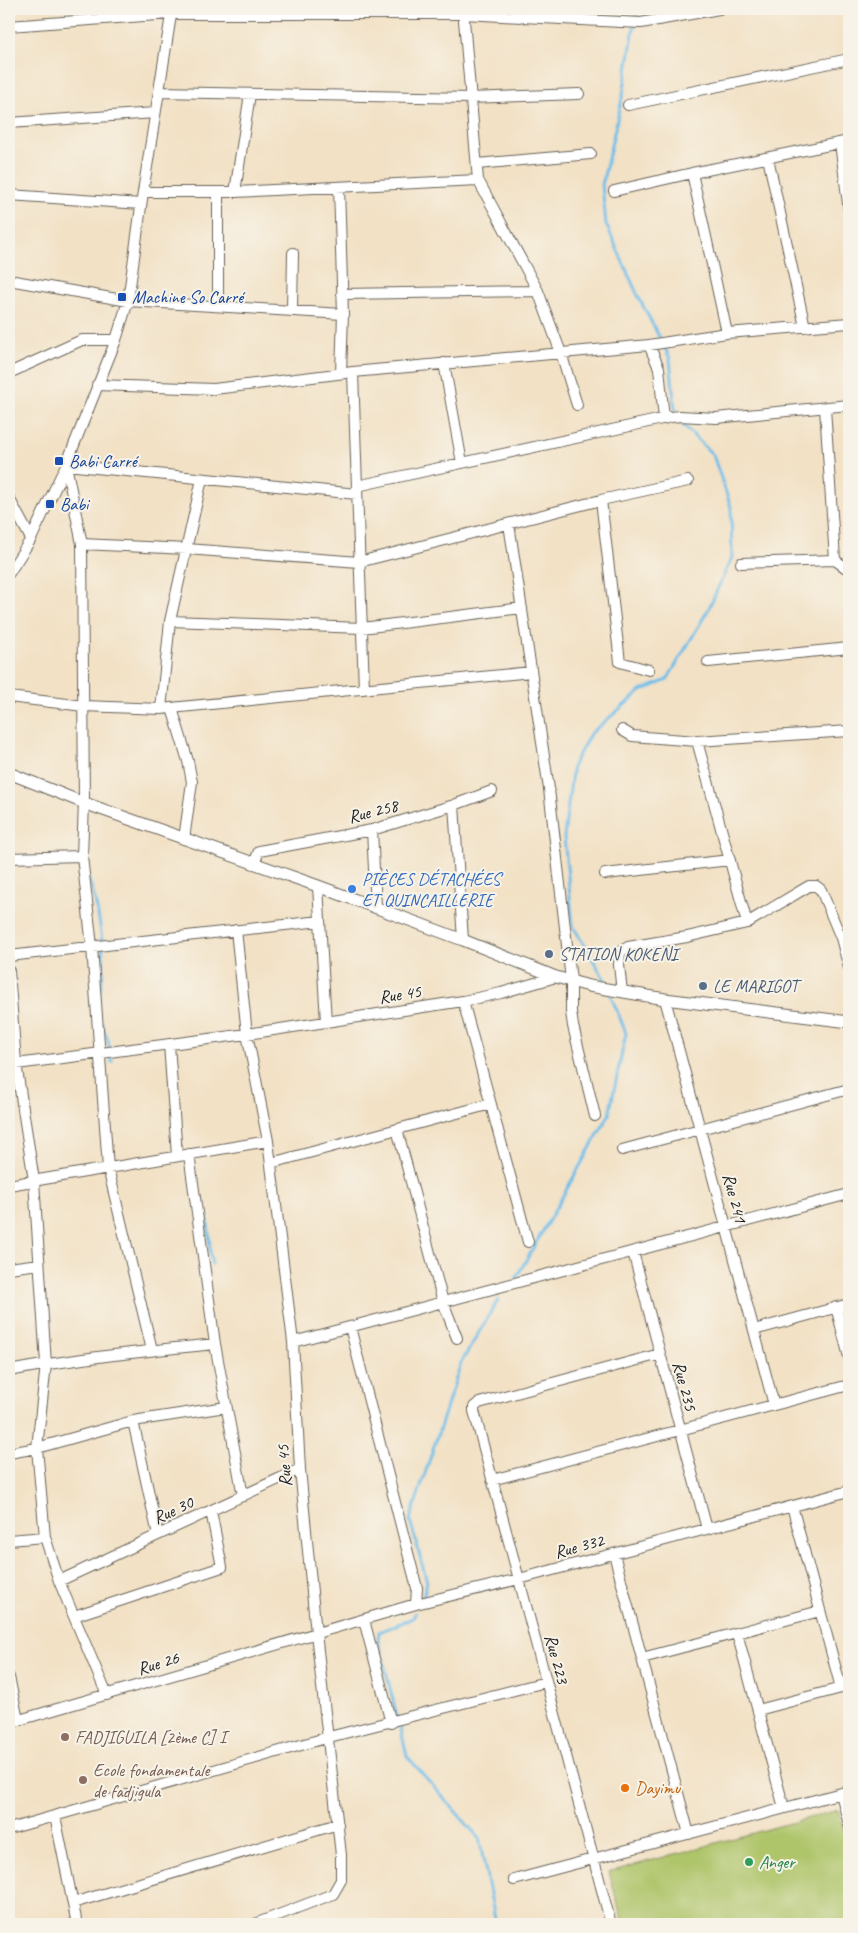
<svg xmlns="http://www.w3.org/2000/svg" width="858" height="1933" viewBox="0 0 858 1933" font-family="Caveat,sans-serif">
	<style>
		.pitch { fill: #afc56a; stroke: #667043 }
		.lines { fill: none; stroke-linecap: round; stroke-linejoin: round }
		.stream { stroke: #6ebee9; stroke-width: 3 }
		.minor-casing { stroke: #676157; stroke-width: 12 }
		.tertiary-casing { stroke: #676157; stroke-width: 13 }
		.minor { stroke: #fff; stroke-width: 10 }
		.tertiary { stroke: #fff; stroke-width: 11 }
		.transit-dot { fill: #1a4fb4; stroke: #f7f3e8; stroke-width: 2 }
		.shop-dot { fill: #3f7fe0; stroke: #f7f3e8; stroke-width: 2 }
		.service-dot { fill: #5c6f8a; stroke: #f7f3e8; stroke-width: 2 }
		.education-dot { fill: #8d6e63; stroke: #f7f3e8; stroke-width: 2 }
		.food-dot { fill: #e8710a; stroke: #f7f3e8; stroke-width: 2 }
		.leisure-dot { fill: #2e9e5b; stroke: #f7f3e8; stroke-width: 2 }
		.labels { text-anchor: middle; stroke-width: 4; stroke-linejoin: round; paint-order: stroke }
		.transit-label { font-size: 18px; fill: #164399; stroke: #f7f3e8; text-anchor: start }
		.street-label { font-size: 18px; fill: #1c1c1c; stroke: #f7f3e8 }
		.shop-label { font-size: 18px; fill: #366cbe; stroke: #f7f3e8; text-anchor: start }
		.service-label { font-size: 18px; fill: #4e5e75; stroke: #f7f3e8; text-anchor: start }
		.education-label { font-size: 18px; fill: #785e54; stroke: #f7f3e8; text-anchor: start }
		.food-label { font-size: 18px; fill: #c56008; stroke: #f7f3e8; text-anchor: start }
		.leisure-label { font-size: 18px; fill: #27864d; stroke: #f7f3e8; text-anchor: start }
	</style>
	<rect width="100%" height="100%" fill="#f7f3e8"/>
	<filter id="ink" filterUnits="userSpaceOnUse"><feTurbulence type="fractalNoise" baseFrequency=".02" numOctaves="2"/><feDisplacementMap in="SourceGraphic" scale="10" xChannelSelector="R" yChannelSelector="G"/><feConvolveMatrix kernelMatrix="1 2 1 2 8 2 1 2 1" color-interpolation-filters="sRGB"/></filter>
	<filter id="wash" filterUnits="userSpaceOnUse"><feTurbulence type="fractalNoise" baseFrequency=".0096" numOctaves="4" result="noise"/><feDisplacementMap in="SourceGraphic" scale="20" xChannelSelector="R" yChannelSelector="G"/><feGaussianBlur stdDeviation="1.12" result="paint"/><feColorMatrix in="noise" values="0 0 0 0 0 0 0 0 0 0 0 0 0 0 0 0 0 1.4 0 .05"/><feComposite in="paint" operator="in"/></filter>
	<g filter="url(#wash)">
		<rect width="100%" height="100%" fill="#f2e1c5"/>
		<path class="pitch" d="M838,1810L849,1851V1924H623L609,1872Z"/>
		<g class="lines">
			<path class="stream" d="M89,880C99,908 109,966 99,994
				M605,980L573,926L564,837L573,765L590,734L641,691L667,680L708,610L732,557L731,507L713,455L679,421L675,410L670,358L638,296L606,224L602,185L623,94L637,9
				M102,1024L108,1040L112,1062
				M203,1199C202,1208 208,1214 208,1223C210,1237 209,1250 212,1264
				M516,1278L609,1115L626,1033L611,996
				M423,1597L427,1582L410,1520L461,1363L498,1300
				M397,1716L378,1640L379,1632L413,1618L415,1613
				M400,1726L407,1756L479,1838L496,1924"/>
		</g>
	</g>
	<g filter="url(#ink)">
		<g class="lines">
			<defs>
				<path id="minor" d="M463,9L478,180L538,291L561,353L577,405
					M9,26L171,14H463L641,23L719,9
					M159,92L471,98L579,94
					M628,105L849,59
					M9,123L155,113
					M840,143L849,211
					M768,158L805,327
					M477,164L591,154
					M692,173L727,333
					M339,187L343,314L341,373
					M614,191L692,173L849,141
					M143,192H235L478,180
					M218,192V306
					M235,192L250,94
					M9,195L141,204
					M9,280L128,301L343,314
					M342,294L538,291
					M292,310L293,253
					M649,345L659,368L664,419
					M444,363L462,463
					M353,372L364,689
					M9,373L82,340H116
					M97,385L214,389L353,372L649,345L727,333L849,323
					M825,408L835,560
					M357,486L671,417L680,416L716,418L849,405
					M9,498L31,539
					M601,500L620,662L649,670
					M509,524L549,789L571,980V1012L573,1026L595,1116
					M82,544L187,549L359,562L601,500L688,481
					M741,563L835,560L849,570
					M9,573L31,539L66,465L116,340L128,301L143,192L172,9
					M170,621L362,628L522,608
					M708,662L849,648
					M9,697L84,706L161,709L531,672
					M172,708L188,761L192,782L184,839
					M161,709L170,621L202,479
					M622,730L632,736L697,741L849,731
					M697,741L747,923
					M454,805L463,940
					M372,830L376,908
					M9,858L82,856
					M254,864L259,851L372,830L454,805L492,791
					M605,874L730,860
					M318,886L326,1022
					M236,930L247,1034L268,1141L293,1342L300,1469L316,1633L341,1855V1880L333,1894L255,1924
					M9,956L320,921
					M9,971L16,1063L34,1181L46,1364L37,1448L45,1537L59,1581L107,1695
					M622,992L619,965L620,952L628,947L687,937L747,923L809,886H816L821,890L841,938L849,968
					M665,999L774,1405
					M463,1001L528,1242
					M169,1044L177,1156
					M9,1065L247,1034L463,1001L501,993L556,977
					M397,1129L443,1302L457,1338
					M622,1150L849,1089
					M189,1154L215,1344L243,1496
					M271,1163L491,1104
					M9,1185L268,1141
					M633,1252L707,1529
					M9,1268L39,1264
					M836,1307L849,1357
					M350,1327L417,1588L416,1604
					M754,1330L849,1304
					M293,1342L849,1194
					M152,1350L108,1168L92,947L82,856L84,803L82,544L66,465L357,494
					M9,1371C77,1358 146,1351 215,1344
					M133,1421L158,1535
					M9,1453L37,1448L133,1421L226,1407
					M492,1480L849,1385
					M792,1506L841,1688
					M9,1540L45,1537
					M614,1554L689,1834
					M59,1581L300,1469
					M74,1616L222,1567L211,1511
					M364,1620L391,1723
					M737,1633L784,1808
					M642,1658L820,1611
					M9,1677L18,1720
					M758,1710L849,1686
					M9,1723L416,1604L519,1579L849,1491
					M841,1793L849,1825
					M55,1816L77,1924
					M9,1829L329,1737L546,1682
					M514,1880L849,1791
					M73,1903L338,1824
					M611,1924L474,1411V1407L479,1403L660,1354"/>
				<path id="tertiary" d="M9,773L84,803L318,886L463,940L556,977L589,986L665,999L849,1022"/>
			</defs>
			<use href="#minor" class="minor-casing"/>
			<use href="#tertiary" class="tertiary-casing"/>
			<use href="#minor" class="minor"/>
			<use href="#tertiary" class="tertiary"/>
		</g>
	</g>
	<g class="transit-dot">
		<rect x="117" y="292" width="10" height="10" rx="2.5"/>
		<rect x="54" y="456" width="10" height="10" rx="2.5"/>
		<rect x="45" y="499" width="10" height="10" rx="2.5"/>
	</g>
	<circle class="shop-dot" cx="352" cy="889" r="5"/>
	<g class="service-dot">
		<circle cx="549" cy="954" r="5"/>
		<circle cx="703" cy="986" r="5"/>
	</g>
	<g class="education-dot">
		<circle cx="65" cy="1737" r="5"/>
		<circle cx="83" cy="1780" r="5"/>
	</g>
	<circle class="food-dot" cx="625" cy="1788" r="5"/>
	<circle class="leisure-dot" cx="749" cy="1862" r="5"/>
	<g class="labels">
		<g class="transit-label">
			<text x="132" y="303">Machine So Carré</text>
			<text x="69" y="467">Babi Carré</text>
			<text x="60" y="510">Babi</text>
		</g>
		<g class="street-label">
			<text transform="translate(373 811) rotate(-14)" y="6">Rue 258</text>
			<text transform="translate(400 994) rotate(-9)" y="6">Rue 45</text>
			<text transform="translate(735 1198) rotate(75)" y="6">Rue 241</text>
			<text transform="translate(685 1386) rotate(75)" y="6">Rue 235</text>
			<text transform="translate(284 1466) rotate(-94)" y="6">Rue 45</text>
			<text transform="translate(173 1510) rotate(-25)" y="6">Rue 30</text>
			<text transform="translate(579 1546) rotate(-15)" y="6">Rue 332</text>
			<text transform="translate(557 1659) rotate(75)" y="6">Rue 223</text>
			<text transform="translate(158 1663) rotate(-17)" y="6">Rue 26</text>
		</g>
		<g class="shop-label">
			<text x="362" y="885">PIÈCES DÉTACHÉES<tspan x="362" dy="21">ET QUINCAILLERIE</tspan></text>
		</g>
		<g class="service-label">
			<text x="559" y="960">STATION KOKENI</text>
			<text x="713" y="992">LE MARIGOT</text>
		</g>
		<g class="education-label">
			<text x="75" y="1743">FADJIGUILA [2ème C] I</text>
			<text x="93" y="1776">Ecole fondamentale<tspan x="93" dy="21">de fadjigula</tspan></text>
		</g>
		<g class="food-label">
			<text x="635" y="1794">Dayimu</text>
		</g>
		<g class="leisure-label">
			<text x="759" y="1868">Anger</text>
		</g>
	</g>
	<rect width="858" height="1933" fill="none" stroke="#f7f3e8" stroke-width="30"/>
</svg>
